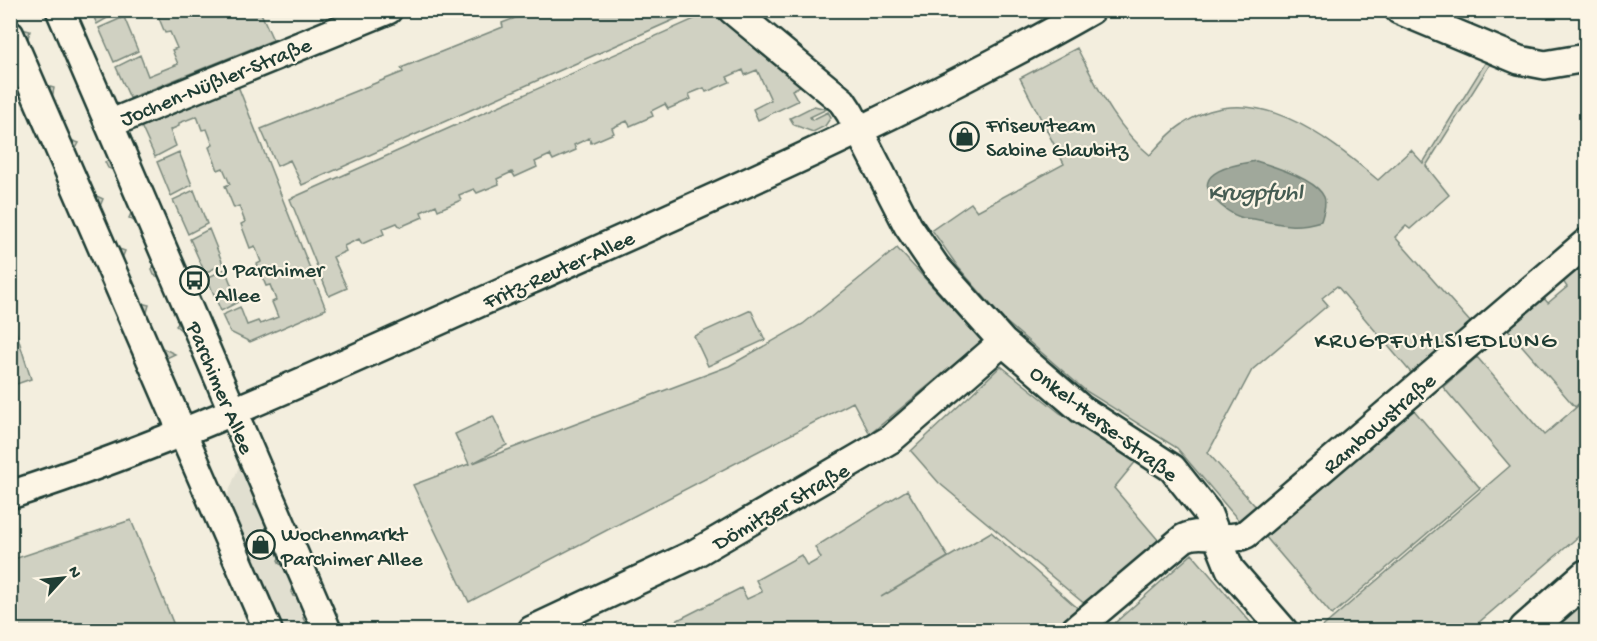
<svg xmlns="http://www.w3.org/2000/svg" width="1597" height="641" viewBox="0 0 1597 641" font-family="'Gochi Hand',sans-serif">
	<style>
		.built { fill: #e1dfd0 }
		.green { fill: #d0d1c2; stroke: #78877b; stroke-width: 1.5 }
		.water { fill: #a0a89b; stroke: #6c7d72; stroke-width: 1.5 }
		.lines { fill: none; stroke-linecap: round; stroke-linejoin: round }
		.minor-casing { stroke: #1f3d34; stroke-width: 32 }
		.major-casing { stroke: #1f3d34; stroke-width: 38 }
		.minor { stroke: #fcf5e5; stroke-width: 27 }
		.major { stroke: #fcf5e5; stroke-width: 33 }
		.labels { text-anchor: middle; stroke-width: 4.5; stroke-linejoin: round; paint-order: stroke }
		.street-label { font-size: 22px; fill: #1f3d34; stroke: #fcf5e5 }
		.poi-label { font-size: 22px; fill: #1f3d34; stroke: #fcf5e5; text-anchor: start }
		.water-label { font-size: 24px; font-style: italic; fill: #465d53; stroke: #fcf5e5 }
		.neighbourhood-label { font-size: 24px; letter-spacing: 1.5px; fill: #1f3d34; stroke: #fcf5e5 }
	</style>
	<rect width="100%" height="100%" fill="#f3eede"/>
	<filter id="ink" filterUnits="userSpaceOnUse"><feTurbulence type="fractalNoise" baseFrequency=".0167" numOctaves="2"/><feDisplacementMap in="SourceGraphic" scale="12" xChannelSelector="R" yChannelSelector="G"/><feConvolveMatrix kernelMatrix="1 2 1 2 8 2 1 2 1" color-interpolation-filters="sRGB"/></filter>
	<g filter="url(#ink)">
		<path class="built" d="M243,456L296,586L292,591L293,596L301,598L315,630H278L224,504Z"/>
		<path class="green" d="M121,10L97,24L91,11V10Z
			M677,10L680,17L302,185L290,160L277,166L261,129L403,72L401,68L503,27L502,23L533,11Z
			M10,11L18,28L30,31L26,45L43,85L54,88L51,103L67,139L79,143L71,157L11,17Z
			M156,11H260L273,40L130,98L116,67L140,55L148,76L178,64L172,50L177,48L170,32L165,33Z
			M712,11L804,84L792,90L798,101L758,120L753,109L771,100L757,70L745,75L743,70L727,77L730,82L706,92L704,88L689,94L691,99L668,109L665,104L651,111L653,116L630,126L627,121L612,128L614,133L591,143L589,138L574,145L576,150L553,160L550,155L535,162L537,167L515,177L512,172L497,179L499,184L477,193L474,189L459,195L461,200L438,210L436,205L421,212L423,217L400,227L397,223L382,229L384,234L362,244L359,239L344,246L346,251L333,257L347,288L329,296L290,199Z
			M124,17L138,51L114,62L99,28Z
			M1077,48C1097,86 1116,128 1150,155C1160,144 1170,132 1183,124C1253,77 1326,136 1378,180L1411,150L1423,163L1487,60L1491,63L1426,166L1449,195L1410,229L1406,226L1395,237L1471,323L1412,374L1337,286L1322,298L1328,305L1252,370L1208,453L1257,508L1240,522L1177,448L1086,391L1005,321L958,267L932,230L971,203L977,211L1064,164L1020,78Z
			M238,86L326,309L250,342L230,332L222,315L240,307L247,325L258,321L260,324L278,317L272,302L276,300L270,285L266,286L257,264L261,262L255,246L250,248L241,224L245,222L239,206L234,208L225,186L230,184L223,168L218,170L209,147L213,145L207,129L202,130L197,116L179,123V126L170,130L176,146L155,157L141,126Z
			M814,106L827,109L810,117L812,120L828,112L831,117L825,126L813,132L794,125L790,118Z
			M179,152L192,185L171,196L157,162Z
			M115,158L188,336L176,326L180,321L162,278L154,275L152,270L155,262L139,224L129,218L133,209L116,171L108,168L105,162Z
			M77,164L90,193L103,199L98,211L113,247L125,251L120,263L137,302L149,305L145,319L156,345L175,354L162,360L176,392L74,165Z
			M194,190L207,224L188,234L173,200Z
			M209,229L223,264L205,273L190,239Z
			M897,248L982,341L870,434L853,402L469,602L413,485L469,464L455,434L493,416L507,445L473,463L729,366L803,324Z
			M1586,258V397L1575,407L1505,326L1541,295L1548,303L1567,287L1561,278Z
			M225,269L238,302L221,311L207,278Z
			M751,310L765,340L708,366L694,336Z
			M14,325L31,379L11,386V327Z
			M1477,357L1544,435L1586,399V530L1470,630H1319L1510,466L1443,387Z
			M1001,366L1060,413L1137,460L1114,488L1159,541L1086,605L939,483L911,451Z
			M1413,409L1480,488L1332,615L1265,536Z
			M907,490L948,557L881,597L991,532L1082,612L1058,630H658L741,588L747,599L762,592L756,580L801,555L807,566L821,558L815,547Z
			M259,493L319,630H315L312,623L305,622L303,618L307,611L301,598L293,596L291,592L296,586L287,566L280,564L278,560L282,553L275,537L267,535L265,530L269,524L263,511L254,505Z
			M131,520L176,630H11V560Z
			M1192,554L1257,630H1107Z
			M1586,592V625L1580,630H1542Z"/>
		<path class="water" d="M1256,161C1273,166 1317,180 1324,197C1327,204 1323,214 1321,221C1294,229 1281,224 1254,219C1249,218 1244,219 1240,217C1230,214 1221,206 1214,199C1190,171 1238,164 1256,161Z"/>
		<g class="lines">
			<defs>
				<path id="minor" d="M60,10L327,630
					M732,10L842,101L850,113L908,226L936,267L1003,342L1081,409L1172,468L1207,512L1230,569L1283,630
					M1399,10L1519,60L1545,65L1586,58
					M10,35L268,630
					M109,124L388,10
					M10,495C188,438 357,357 528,281C718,196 910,113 1091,10
					M532,630L694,554L891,439L1003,342
					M1075,630L1184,538C1206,528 1225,544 1246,534L1586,243"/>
				<path id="major" d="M1526,630L1586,577"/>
			</defs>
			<use href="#minor" class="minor-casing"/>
			<use href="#major" class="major-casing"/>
			<use href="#minor" class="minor"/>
			<use href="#major" class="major"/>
		</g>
	</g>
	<defs>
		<symbol id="shop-ring" viewBox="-11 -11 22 22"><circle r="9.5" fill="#fcf5e5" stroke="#1f3d34" stroke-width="1.5"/><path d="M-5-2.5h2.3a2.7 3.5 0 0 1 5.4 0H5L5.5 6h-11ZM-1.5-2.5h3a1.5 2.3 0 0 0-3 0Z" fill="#1f3d34"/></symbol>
		<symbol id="bus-ring" viewBox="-11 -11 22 22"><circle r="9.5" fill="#fcf5e5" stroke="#1f3d34" stroke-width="1.5"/><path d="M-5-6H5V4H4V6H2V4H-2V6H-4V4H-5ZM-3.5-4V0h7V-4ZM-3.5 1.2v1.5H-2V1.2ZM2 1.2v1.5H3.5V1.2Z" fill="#1f3d34"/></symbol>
	</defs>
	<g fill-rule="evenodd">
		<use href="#shop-ring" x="948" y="120" width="33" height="33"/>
		<use href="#bus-ring" x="178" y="264" width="33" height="33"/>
		<use href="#shop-ring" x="244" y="528" width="33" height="33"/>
	</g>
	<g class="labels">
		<g class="street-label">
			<text transform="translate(215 80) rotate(-22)" y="8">Jochen-Nüßler-Straße</text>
			<text transform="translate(558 268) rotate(-24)" y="8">Fritz-Reuter-Allee</text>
			<text transform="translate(222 387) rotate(67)" y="8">Parchimer Allee</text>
			<text transform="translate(1105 422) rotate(37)" y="8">Onkel-Herse-Straße</text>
			<text transform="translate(1378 422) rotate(-41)" y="8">Rambowstraße</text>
			<text transform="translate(780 505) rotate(-30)" y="8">Dömitzer Straße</text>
		</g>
		<g class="poi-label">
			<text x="986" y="131">Friseurteam<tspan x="986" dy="25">Sabine Glaubitz</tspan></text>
			<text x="215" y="276">U Parchimer<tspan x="215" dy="25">Allee</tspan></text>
			<text x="281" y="540">Wochenmarkt<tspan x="281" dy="25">Parchimer Allee</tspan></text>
		</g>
		<g class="water-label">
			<text x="1255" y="199">Krugpfuhl</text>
		</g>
		<g class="neighbourhood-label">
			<text x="1436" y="347">KRUGPFUHLSIEDLUNG</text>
		</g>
	</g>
	<rect width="1597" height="641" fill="none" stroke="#fcf5e5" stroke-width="36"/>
	<rect x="18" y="18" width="1561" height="605" fill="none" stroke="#1f3d34" stroke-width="2" filter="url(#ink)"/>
	<g transform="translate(63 578) rotate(63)" stroke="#fcf5e5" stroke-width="4.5" paint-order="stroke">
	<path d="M0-4.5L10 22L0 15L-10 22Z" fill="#1f3d34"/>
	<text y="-9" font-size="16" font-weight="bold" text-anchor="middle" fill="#1f3d34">N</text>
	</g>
</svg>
